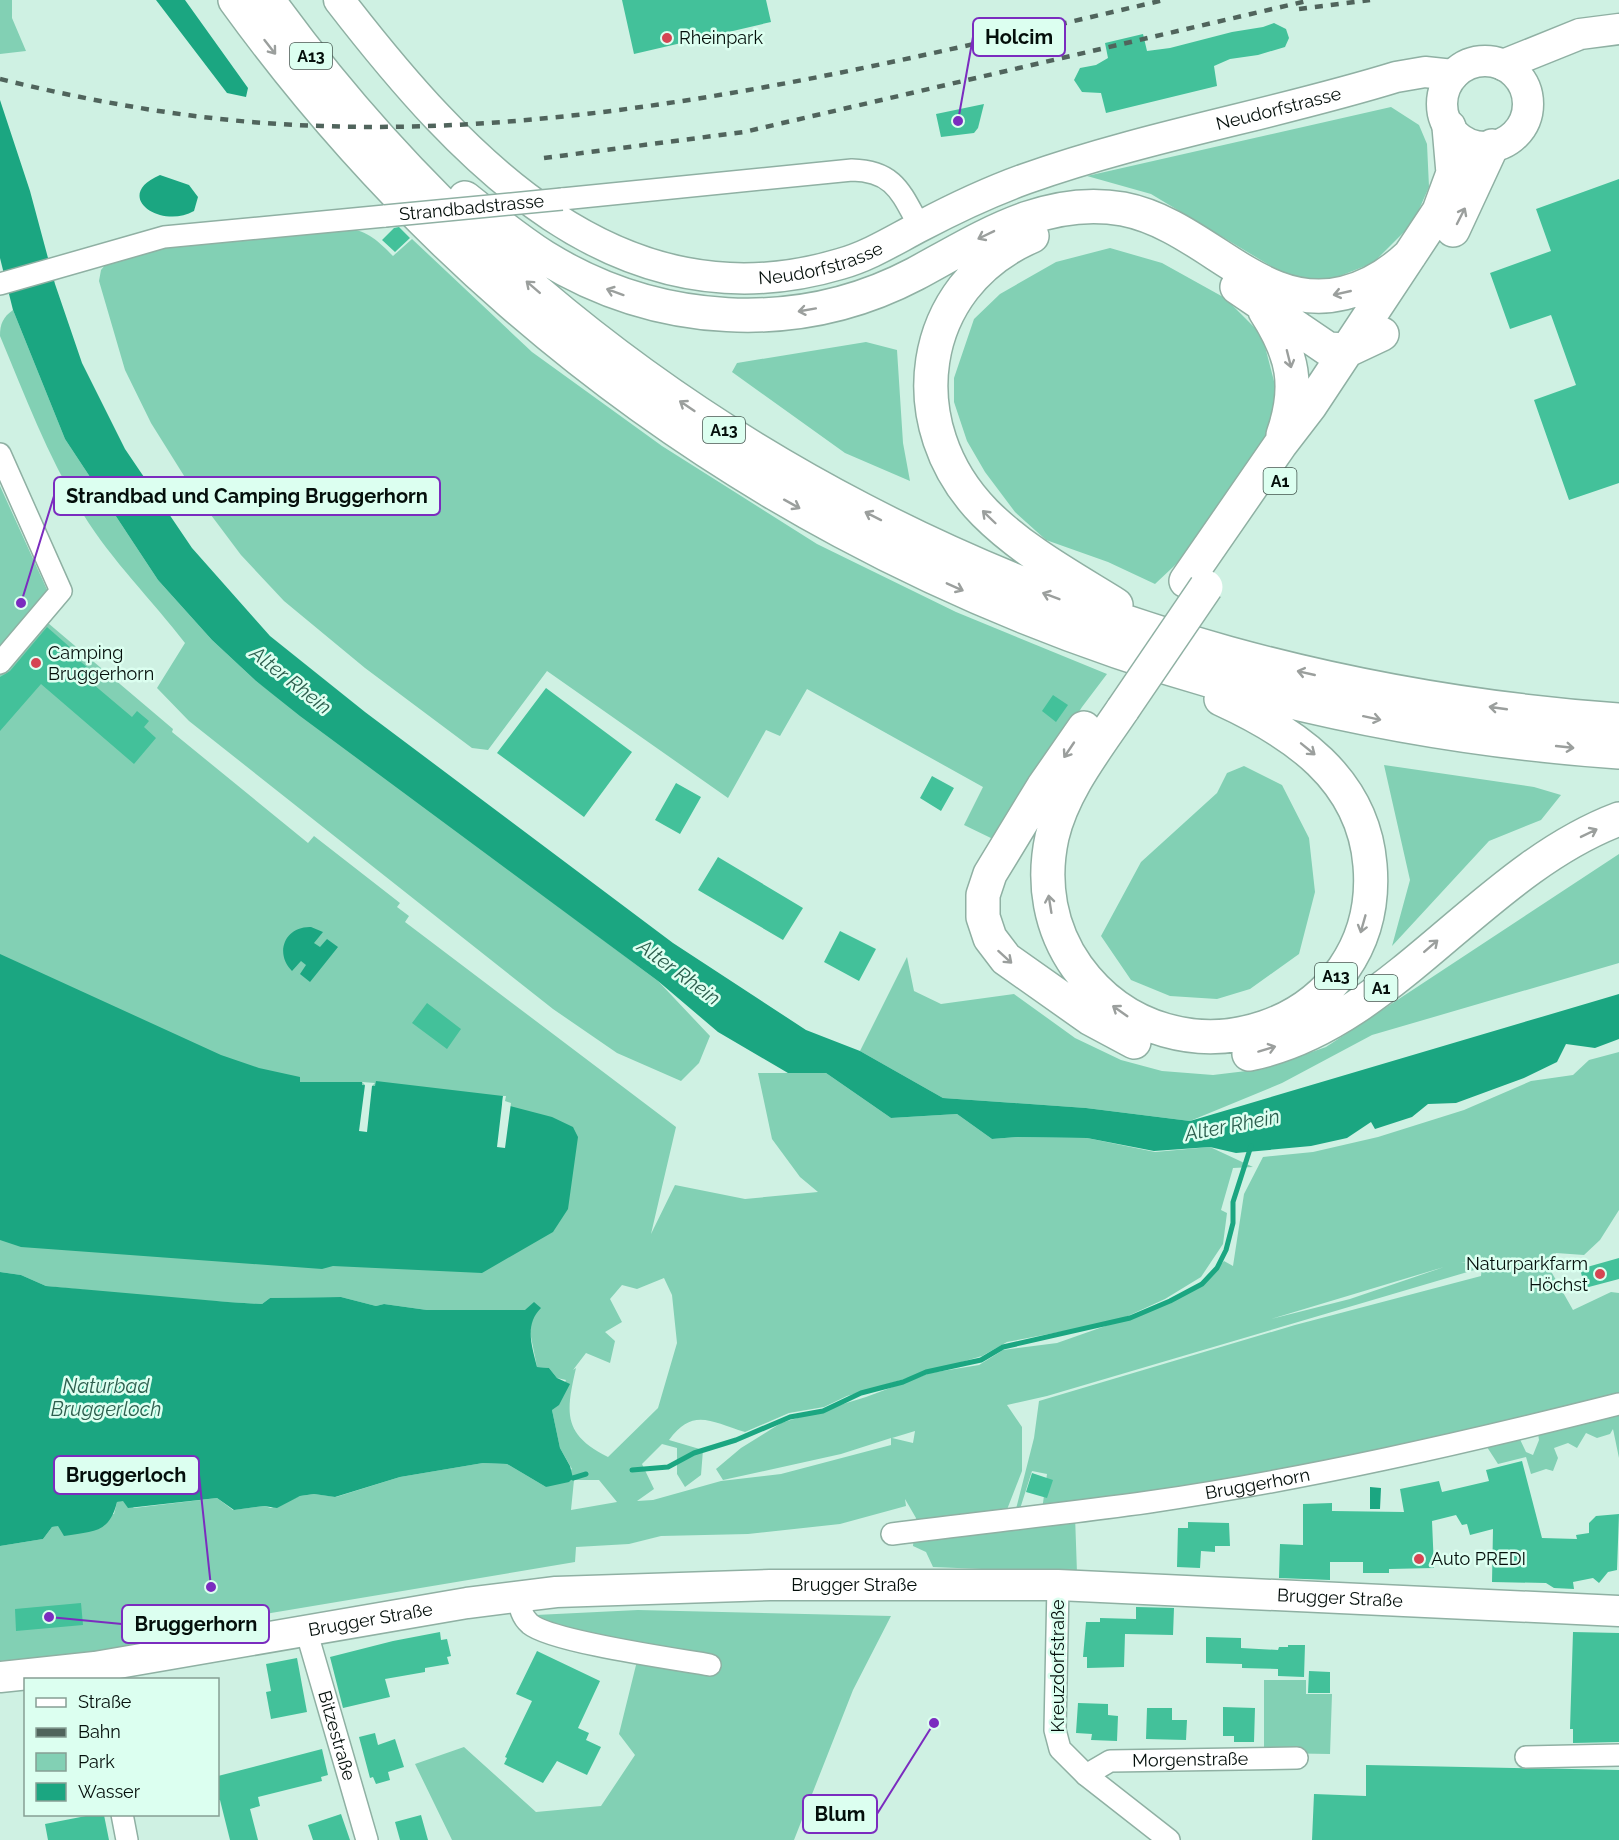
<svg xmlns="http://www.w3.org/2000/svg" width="1619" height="1840" viewBox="0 0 1619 1840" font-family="Raleway,sans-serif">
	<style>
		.green { fill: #82d0b4; fill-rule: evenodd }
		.water { fill: #1ba681 }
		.pier { fill: #cff1e3 }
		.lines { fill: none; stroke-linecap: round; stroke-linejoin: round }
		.stream { stroke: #1ba681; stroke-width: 5 }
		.building { fill: #43c19a }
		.street-casing { stroke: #8fb0a3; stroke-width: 24 }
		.secondary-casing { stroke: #8fb0a3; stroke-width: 33 }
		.highway-casing { stroke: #8fb0a3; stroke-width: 36 }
		.street { stroke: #fff; stroke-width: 21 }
		.secondary { stroke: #fff; stroke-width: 30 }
		.highway { stroke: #fff; stroke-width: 33 }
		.rail { stroke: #50645c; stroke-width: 4.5; stroke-dasharray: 8 8; stroke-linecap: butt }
		.street-bridge-casing { stroke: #8fb0a3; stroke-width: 24; stroke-linecap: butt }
		.highway-bridge-casing { stroke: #8fb0a3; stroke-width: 36; stroke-linecap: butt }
		.street-bridge { stroke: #fff; stroke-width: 21 }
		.highway-bridge { stroke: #fff; stroke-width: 33 }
		.oneway { stroke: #9b9f9d }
		.poi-dot { fill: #d54553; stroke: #dcfff0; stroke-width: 2 }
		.labels { text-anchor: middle; stroke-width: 5; stroke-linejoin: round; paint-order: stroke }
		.shield { fill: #dcfff0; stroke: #455750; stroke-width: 1.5 }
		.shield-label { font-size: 16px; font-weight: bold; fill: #040f0b }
		.poi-label { font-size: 18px; fill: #040f0b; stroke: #dcfff0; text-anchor: start }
		.street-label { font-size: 18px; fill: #040f0b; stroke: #dcfff0 }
		.water-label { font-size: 20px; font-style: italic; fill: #2d5f4e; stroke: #dcfff0 }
		.leader { fill: none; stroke: #7b2cbf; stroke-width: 2 }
		.callout-dot { fill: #7b2cbf; stroke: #dcfff0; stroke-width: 2 }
		.callout { fill: #dcfff0; stroke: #7b2cbf; stroke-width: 2 }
		.callout-label { font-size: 20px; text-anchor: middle; font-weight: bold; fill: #040f0b }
	</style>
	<rect width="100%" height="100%" fill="#cff1e3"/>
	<path class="green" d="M0,0H12V18L26,51L0,54Z
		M1391,107L1419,125L1427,144L1429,187L1413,223L1373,263L1327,281L1294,280L1151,194L1087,176Z
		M347,228C368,231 378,241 393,256L412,239L532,352L662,446L817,544L956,612L1107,674L1082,707L995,840L964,825L983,787L807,689L780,736L766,730L728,798L547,671L488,750L472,748L365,668L284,601L241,555L196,495L151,423L125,370L99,281L101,270L110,259L178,244Z
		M1110,248L1162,263L1225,298L1262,335L1276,389L1274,418L1258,452L1189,552L1155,584L1108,562L1046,540L1015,512L985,472L967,441L954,402V378L974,319L1000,294L1056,262Z
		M13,310L65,439L158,580L212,640L256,681L658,981L710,1036L699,1063L681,1081L617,1053L553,1009L189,721L157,688L185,643C152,600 112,561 83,514C49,459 25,396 0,336C0,324 3,317 13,310Z
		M866,342L897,350L903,443L910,481L845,453L732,372L737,363Z
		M0,486L49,594L35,612L173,729L172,732L308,843L314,836L400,903L397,907L409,916L405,922L676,1127L651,1234L675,1185L745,1199L818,1192L800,1177L772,1139L758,1073H826L891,1118L957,1114L992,1139L1017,1137L1087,1138L1155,1152L1210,1147L1253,1167L1233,1168L1221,1210L1227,1213L1223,1244L1201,1277L1165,1299L1117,1321L1007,1342L982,1356L847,1396L824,1407L789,1413L745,1432C711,1422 693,1407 669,1440L703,1450L701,1475L685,1487L677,1474V1448L662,1444L642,1464L654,1489L637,1501L653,1500L721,1481L781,1474L891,1445V1438L841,1454L723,1480L716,1469L741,1448L781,1423L866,1397L930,1373L979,1365L1003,1350L1057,1343L1151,1310L1198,1288L1224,1261L1233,1266L1244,1194L1263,1157L1313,1152L1378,1137L1464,1110L1531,1081L1573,1075L1589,1060L1619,1052V1210L1600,1240L1584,1255L1556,1253L1548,1266L1573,1310L1611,1292L1619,1293V1458L1613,1429L1610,1434L1597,1438L1586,1433L1577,1448L1568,1443L1554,1448L1558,1458L1553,1471L1546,1469L1531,1474L1526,1457L1498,1464L1487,1447L1483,1429L1149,1496L1042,1510L1047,1474L1032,1471L1019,1512L1016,1509L1034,1438L1039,1401L1295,1325L1481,1276L1483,1257L1461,1263L1480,1260L1481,1268L1047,1396L1007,1405L1022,1427V1471L1001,1525L1075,1515L1077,1573L933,1567L926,1552L913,1546L916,1518L905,1499L906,1506L840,1524L748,1534L661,1536L629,1544L576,1547L575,1562L271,1613L108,1654L0,1661V1546L43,1539L52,1527L114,1514L117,1502L123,1500L134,1508L217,1498L233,1510L264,1506L271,1508L300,1496L314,1494L336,1497L400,1477L483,1463L507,1464L546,1487L572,1469L560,1448L552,1410L566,1380L557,1378L549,1368L537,1367L530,1332L532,1317L525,1310H427L384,1304L376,1306L341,1297L270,1298L262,1304L162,1298L46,1286L21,1275L0,1272ZM1444,1267L1350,1299L1271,1319ZM664,1278L672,1295L677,1343L658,1408L608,1457C562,1434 566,1412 576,1368L573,1370L586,1353L610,1363L615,1341L605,1332L622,1322L610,1299L622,1285L637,1289ZM1537,1427L1539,1440L1533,1455L1526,1452L1516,1431ZM915,1431L913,1443L892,1438ZM574,1480H599L617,1502L571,1510Z
		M1384,765L1534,787L1561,795L1541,820L1489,841L1392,946L1410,880Z
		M1244,766L1282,785L1309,838L1315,892L1299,954L1250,989L1217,999L1170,996L1131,980L1101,936L1141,862L1217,793L1227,773Z
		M1619,854V963L1372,1035L1282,1083L1190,1121L1086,1108L943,1098L860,1051L907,957L914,991L941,1004L1014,994L1075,1038L1121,1060L1162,1071L1213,1075L1263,1069L1326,1047Z
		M638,1610L891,1616L853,1690L794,1840H452L415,1764L464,1747L536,1812L601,1806L635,1755L619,1734L637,1661L716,1669L719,1660L597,1639L536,1619V1615Z
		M1264,1680H1306V1694H1332L1330,1754L1264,1753Z"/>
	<path class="water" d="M156,0H185L248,88L246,97L227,93Z
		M0,100L30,191L55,284L82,363L125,449L192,548L270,636L365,712L673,943L806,1030L860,1051L943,1098L1086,1108L1190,1121L1619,994V1039L1595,1048L1566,1044L1557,1062L1524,1078L1456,1103L1428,1104L1412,1117L1375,1129L1371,1122L1347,1138L1311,1146L1236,1153L1210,1147L1154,1151L1087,1138L1017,1137L992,1139L957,1114L891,1118L826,1073H788L718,1032L658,981L300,716L256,681L212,640L158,580L65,439L13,310L0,258Z
		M160,175L189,185L198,197L194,211C161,230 111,196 160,175Z
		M311,927L323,932L314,943L320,947L327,939L338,947L310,982L300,974L306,965L301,961L292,971C274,953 285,926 311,927Z
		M0,954L221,1055L259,1068L300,1077V1082H362V1085L375,1086L376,1081L503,1096L502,1104L552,1117L573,1127L578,1137L568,1209L553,1232L482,1273L333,1266L322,1269L21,1247L0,1240Z
		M0,1272L21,1275L46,1286L228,1302L262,1304L270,1298L341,1297L376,1306L384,1304L427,1310H525L534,1302L541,1308C524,1325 532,1346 537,1367L549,1368L557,1378L570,1384L559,1405L552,1410L560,1448L570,1466L573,1478L569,1482L546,1487L507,1464L483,1463L400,1477L335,1497L314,1494L300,1496L277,1508L264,1506L234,1510L217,1498L128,1508L123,1501L117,1502C109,1534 93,1531 64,1536L58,1526L52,1527L43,1539L0,1546Z
		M1370,1487L1381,1488L1380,1509H1370Z"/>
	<path class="pier" d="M362,1082L375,1083L372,1086L367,1132L359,1131L365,1085Z
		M503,1096H506L505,1101L511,1103L505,1148L497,1147Z"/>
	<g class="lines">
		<path class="stream" d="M632,1470L668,1467L694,1453L736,1440L790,1417L823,1411L861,1393L903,1382L926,1372L981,1360L1003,1347L1130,1318L1170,1301L1202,1284L1217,1268L1226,1250L1233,1223V1202L1251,1146
			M573,1478L586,1474"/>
	</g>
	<path class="building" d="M622,0H766L771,22L634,54Z
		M1274,23L1286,29L1289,38L1285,47L1258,55L1230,59L1214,66L1217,86L1106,113L1101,93L1082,92L1074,80L1080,68L1096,65L1108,58L1105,43L1143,34L1147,51L1170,48L1232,32L1263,27Z
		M984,104L978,128L974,133L941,137L936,114Z
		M1619,179V483L1569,500L1534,400L1576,385L1551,315L1510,329L1490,273L1551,251L1536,209Z
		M399,227L410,238L395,252L382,240L394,228Z
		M47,627L72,649L69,652L93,672L87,679L132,717L137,711L149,721L144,727L156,738L134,764L41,684L0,731V677L10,671Z
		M546,688L632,752L584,817L497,753Z
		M1053,695L1068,705L1056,722L1042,711Z
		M932,776L954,788L941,811L920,798Z
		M676,783L701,797L680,834L655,820Z
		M718,857L803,908L783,940L698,890Z
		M840,931L876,949L859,981L824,962Z
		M427,1003L461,1029L447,1049L412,1023Z
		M1619,1258V1279L1585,1288L1580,1269Z
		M1522,1461L1542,1538L1577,1539L1576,1535L1589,1533V1523L1596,1516L1619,1514L1617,1570L1608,1572L1599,1583L1593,1578L1573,1582L1574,1589L1554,1588L1546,1583L1492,1582L1493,1529L1470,1535L1467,1524L1462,1525L1456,1515L1432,1521L1434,1568L1389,1569V1573H1363V1562H1330V1580L1279,1578L1280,1544L1303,1545V1504L1332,1503V1511L1404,1512L1400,1489L1439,1481L1442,1492L1489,1481L1486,1470Z
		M1032,1473L1053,1480L1047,1498L1026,1492Z
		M1188,1522L1229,1523L1230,1546H1215V1552L1201,1551L1200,1568L1177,1567L1178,1528H1188Z
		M81,1603L83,1625L16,1631L15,1609Z
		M1136,1607L1174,1608L1173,1635L1125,1634L1124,1667L1087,1668V1657H1083L1086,1622H1100V1618L1136,1619Z
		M440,1632L441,1640L447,1639L451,1656L447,1657L449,1664L425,1668V1672L385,1679L390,1697L343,1708L330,1657L393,1641Z
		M1573,1632L1619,1633V1742L1573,1743V1729H1570Z
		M1206,1637L1241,1638V1648L1278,1650L1279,1647H1288V1645H1305L1304,1677L1278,1676V1669L1242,1668V1664L1206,1663Z
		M537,1651L600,1681L578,1728L589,1733L586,1740L601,1747L587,1775L557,1761L543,1783L504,1764L507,1758L505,1757L532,1701L516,1694Z
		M297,1658L307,1712L271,1719L266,1692L271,1691L266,1664Z
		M1309,1671L1330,1672V1693H1308Z
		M1078,1703L1108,1704V1715L1118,1716L1117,1741L1091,1740L1092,1734L1076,1733Z
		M1223,1707L1255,1708L1254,1742H1234V1736H1223Z
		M1147,1708H1172V1720H1187L1186,1740L1146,1739Z
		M375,1733L378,1745L395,1739L404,1767L388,1772L390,1780L376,1784L373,1777L370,1778L359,1737Z
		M322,1749L328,1775L321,1777L322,1781L258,1797L260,1806L250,1809L258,1840H230L220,1800H218V1776Z
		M1366,1765L1619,1770V1840H1312L1314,1794L1366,1796Z
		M341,1814L350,1840H313L308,1825Z
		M91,1815H104L109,1840H48L45,1824Z
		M421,1815L428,1840H400L395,1822Z"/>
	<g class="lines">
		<defs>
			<g id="street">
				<path d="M562,199L852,170C895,171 901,193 920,227"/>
				<path d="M0,284L164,237L385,216"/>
				<path d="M0,454L61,591L0,663"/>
				<path id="s1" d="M892,1534C977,1523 1063,1514 1149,1502C1307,1479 1464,1443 1619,1404"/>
				<path d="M1058,1585L1055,1730L1060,1749L1086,1775L1169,1840"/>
				<path d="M518,1596C520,1607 521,1616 530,1624C552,1642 676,1659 710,1665"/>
				<path id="s2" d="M306,1630L367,1840"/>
				<path d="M1526,1757L1619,1755"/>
				<path id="s3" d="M1086,1775L1110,1761L1297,1758"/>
				<path d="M122,1814L127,1840"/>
			</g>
			<g id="secondary">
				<path id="s4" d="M339,0C461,158 618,330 840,264C869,256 894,240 921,226C955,208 989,192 1025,179C1146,136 1273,115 1396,77L1425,72L1453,75"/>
				<circle cx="1485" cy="104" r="43"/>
				<path d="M1503,65L1580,34L1619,29"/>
				<path id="s5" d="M0,1677L95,1667L467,1603L556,1592L770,1585H1058L1619,1611"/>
			</g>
			<path id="highway" d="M235,0C562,452 1065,714 1619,752
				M268,0C584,438 1087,682 1619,720
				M465,198C490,218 516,239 544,257C656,326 797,336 915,274C980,239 1045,195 1123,209C1206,225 1260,314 1344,293C1369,287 1391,273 1410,255
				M1453,230L1492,146
				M1032,236C916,286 899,426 985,513C1023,551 1071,577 1116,605
				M1237,287L1328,349L1348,350L1382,334
				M1265,311C1293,354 1300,386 1283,435
				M1186,581L1280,445L1310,406L1439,211L1453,173L1449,127
				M1123,709C1096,749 1063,790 1052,837C1042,883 1050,929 1077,967C1173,1100 1384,1029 1370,865C1363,778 1293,732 1221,699
				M1084,728L1043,787L990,874L983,895V917L990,938L1006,959L1091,1019L1134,1042
				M1249,1054C1390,1026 1481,871 1619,819"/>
		</defs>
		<use href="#street" class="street-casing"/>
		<use href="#secondary" class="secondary-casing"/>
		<use href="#highway" class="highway-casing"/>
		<use href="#street" class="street"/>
		<use href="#secondary" class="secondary"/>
		<use href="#highway" class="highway"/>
		<path class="rail" d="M1299,9L1370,0
			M0,79C106,105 213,123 322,126C602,136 893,63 1164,0
			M544,158L744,132L1311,0"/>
		<defs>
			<g id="street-bridge">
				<path id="s6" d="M385,216L562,199"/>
			</g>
			<path id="highway-bridge" d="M1123,709L1206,587"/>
		</defs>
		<use href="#street-bridge" class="street-bridge-casing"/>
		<use href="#highway-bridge" class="highway-bridge-casing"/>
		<use href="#street-bridge" class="street-bridge"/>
		<use href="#highway-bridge" class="highway-bridge"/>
	</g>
	<defs><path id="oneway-shaft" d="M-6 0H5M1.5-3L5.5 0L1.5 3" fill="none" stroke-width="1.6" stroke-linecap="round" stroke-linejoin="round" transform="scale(1.5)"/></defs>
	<g class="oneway">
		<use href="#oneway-shaft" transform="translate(270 47) rotate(52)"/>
		<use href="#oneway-shaft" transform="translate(1461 216) rotate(-63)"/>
		<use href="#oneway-shaft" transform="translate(986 235) rotate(154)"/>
		<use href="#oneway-shaft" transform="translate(533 287) rotate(-139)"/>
		<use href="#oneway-shaft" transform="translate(615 292) rotate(-160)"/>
		<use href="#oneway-shaft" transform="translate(1342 293) rotate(167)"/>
		<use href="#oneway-shaft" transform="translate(807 310) rotate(170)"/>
		<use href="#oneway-shaft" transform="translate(1289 359) rotate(76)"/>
		<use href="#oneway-shaft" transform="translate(687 406) rotate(-146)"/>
		<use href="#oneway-shaft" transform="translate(792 504) rotate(29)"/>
		<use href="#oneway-shaft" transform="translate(873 516) rotate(-153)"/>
		<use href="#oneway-shaft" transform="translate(989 517) rotate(-136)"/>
		<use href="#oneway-shaft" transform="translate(955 587) rotate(24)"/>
		<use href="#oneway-shaft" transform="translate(1051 596) rotate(-159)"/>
		<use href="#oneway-shaft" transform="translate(1306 673) rotate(-167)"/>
		<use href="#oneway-shaft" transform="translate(1498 708) rotate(-172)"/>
		<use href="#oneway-shaft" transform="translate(1372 718) rotate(12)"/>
		<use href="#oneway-shaft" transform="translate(1565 747) rotate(6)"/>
		<use href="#oneway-shaft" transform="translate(1308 749) rotate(39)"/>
		<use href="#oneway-shaft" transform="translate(1069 750) rotate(124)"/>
		<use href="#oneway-shaft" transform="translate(1589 833) rotate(-26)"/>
		<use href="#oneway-shaft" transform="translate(1050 904) rotate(-99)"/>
		<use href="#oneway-shaft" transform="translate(1363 924) rotate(106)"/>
		<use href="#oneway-shaft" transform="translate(1431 946) rotate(-41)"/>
		<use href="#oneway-shaft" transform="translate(1005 957) rotate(42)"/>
		<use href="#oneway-shaft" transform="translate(1120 1011) rotate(-145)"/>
		<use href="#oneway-shaft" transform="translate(1267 1049) rotate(-17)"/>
	</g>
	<g class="poi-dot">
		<circle cx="667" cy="38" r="6"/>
		<circle cx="36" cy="663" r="6"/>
		<circle cx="1600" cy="1274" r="6"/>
		<circle cx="1419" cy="1559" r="6"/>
	</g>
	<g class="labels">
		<g class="shield">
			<rect x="290" y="43" width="42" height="26" rx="4.5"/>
			<rect x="703" y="417" width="42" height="26" rx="4.5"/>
			<rect x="1263.5" y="468" width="33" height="26" rx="4.5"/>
			<rect x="1315" y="963" width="42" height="26" rx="4.5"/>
			<rect x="1364.5" y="975" width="33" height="26" rx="4.5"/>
		</g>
		<g class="shield-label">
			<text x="311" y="62">A13</text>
			<text x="724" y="436">A13</text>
			<text x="1280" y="487">A1</text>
			<text x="1336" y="982">A13</text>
			<text x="1381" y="994">A1</text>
		</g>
		<g class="poi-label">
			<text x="679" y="44">Rheinpark</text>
			<text x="48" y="659">Camping<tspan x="48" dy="21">Bruggerhorn</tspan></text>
			<text x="1588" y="1270" text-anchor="end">Naturparkfarm<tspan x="1588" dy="21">Höchst</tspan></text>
			<text x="1431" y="1565">Auto PREDI</text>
		</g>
		<g class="street-label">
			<text dy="6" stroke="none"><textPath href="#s4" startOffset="1074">Neudorfstrasse</textPath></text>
			<text dy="6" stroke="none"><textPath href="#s6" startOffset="87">Strandbadstrasse</textPath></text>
			<text dy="6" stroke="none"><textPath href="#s4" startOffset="588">Neudorfstrasse</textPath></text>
			<text dy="6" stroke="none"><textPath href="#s1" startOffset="369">Bruggerhorn</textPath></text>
			<text dy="6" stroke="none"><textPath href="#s5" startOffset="861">Brugger Straße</textPath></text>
			<text dy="6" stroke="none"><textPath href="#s5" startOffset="1347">Brugger Straße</textPath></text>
			<text dy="6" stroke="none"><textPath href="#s5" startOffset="375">Brugger Straße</textPath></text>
			<text transform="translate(1058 1666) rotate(-90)" y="6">Kreuzdorfstraße</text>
			<text dy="6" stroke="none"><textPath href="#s2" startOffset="110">Bitzestraße</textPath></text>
			<text dy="6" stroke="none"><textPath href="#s3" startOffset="108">Morgenstraße</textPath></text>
		</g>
		<g class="water-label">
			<text transform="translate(291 680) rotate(38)" y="7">Alter Rhein</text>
			<text transform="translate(679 972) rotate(36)" y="7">Alter Rhein</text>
			<text transform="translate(1232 1125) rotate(-11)" y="7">Alter Rhein</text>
			<text x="106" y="1393">Naturbad<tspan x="106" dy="23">Bruggerloch</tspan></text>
		</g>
	</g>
	<path class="leader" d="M958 121L973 37M21 603L54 496M211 1587L199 1475M49 1617L122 1624M934 1723L877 1814"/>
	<g class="callout-dot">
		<circle cx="958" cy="121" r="6"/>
		<circle cx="21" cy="603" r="6"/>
		<circle cx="211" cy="1587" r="6"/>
		<circle cx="49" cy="1617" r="6"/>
		<circle cx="934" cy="1723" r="6"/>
	</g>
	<g class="callout">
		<rect x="973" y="18" width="92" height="38" rx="6"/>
		<rect x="54" y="477" width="386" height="38" rx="6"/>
		<rect x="54" y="1456" width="145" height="38" rx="6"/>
		<rect x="122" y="1605" width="147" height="38" rx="6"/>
		<rect x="803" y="1795" width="74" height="38" rx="6"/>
	</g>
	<g class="callout-label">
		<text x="1019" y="44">Holcim</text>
		<text x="247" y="503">Strandbad und Camping Bruggerhorn</text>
		<text x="126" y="1482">Bruggerloch</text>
		<text x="196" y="1631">Bruggerhorn</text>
		<text x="840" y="1821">Blum</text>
	</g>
	<rect x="24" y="1678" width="195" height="138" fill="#dcfff0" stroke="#869f94" stroke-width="1.5"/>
	<rect x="36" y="1698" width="30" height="9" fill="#ffffff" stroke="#869f94" stroke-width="1.5"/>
	<text x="78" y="1708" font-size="18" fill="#040f0b">Straße</text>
	<rect x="36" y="1728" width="30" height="9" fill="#50645c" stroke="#869f94" stroke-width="1.5"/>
	<text x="78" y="1738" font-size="18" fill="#040f0b">Bahn</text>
	<rect x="36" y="1753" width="30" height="18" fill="#82d0b4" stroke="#869f94" stroke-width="1.5"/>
	<text x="78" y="1768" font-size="18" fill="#040f0b">Park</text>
	<rect x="36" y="1783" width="30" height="18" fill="#1ba681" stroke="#869f94" stroke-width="1.5"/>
	<text x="78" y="1798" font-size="18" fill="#040f0b">Wasser</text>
</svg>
